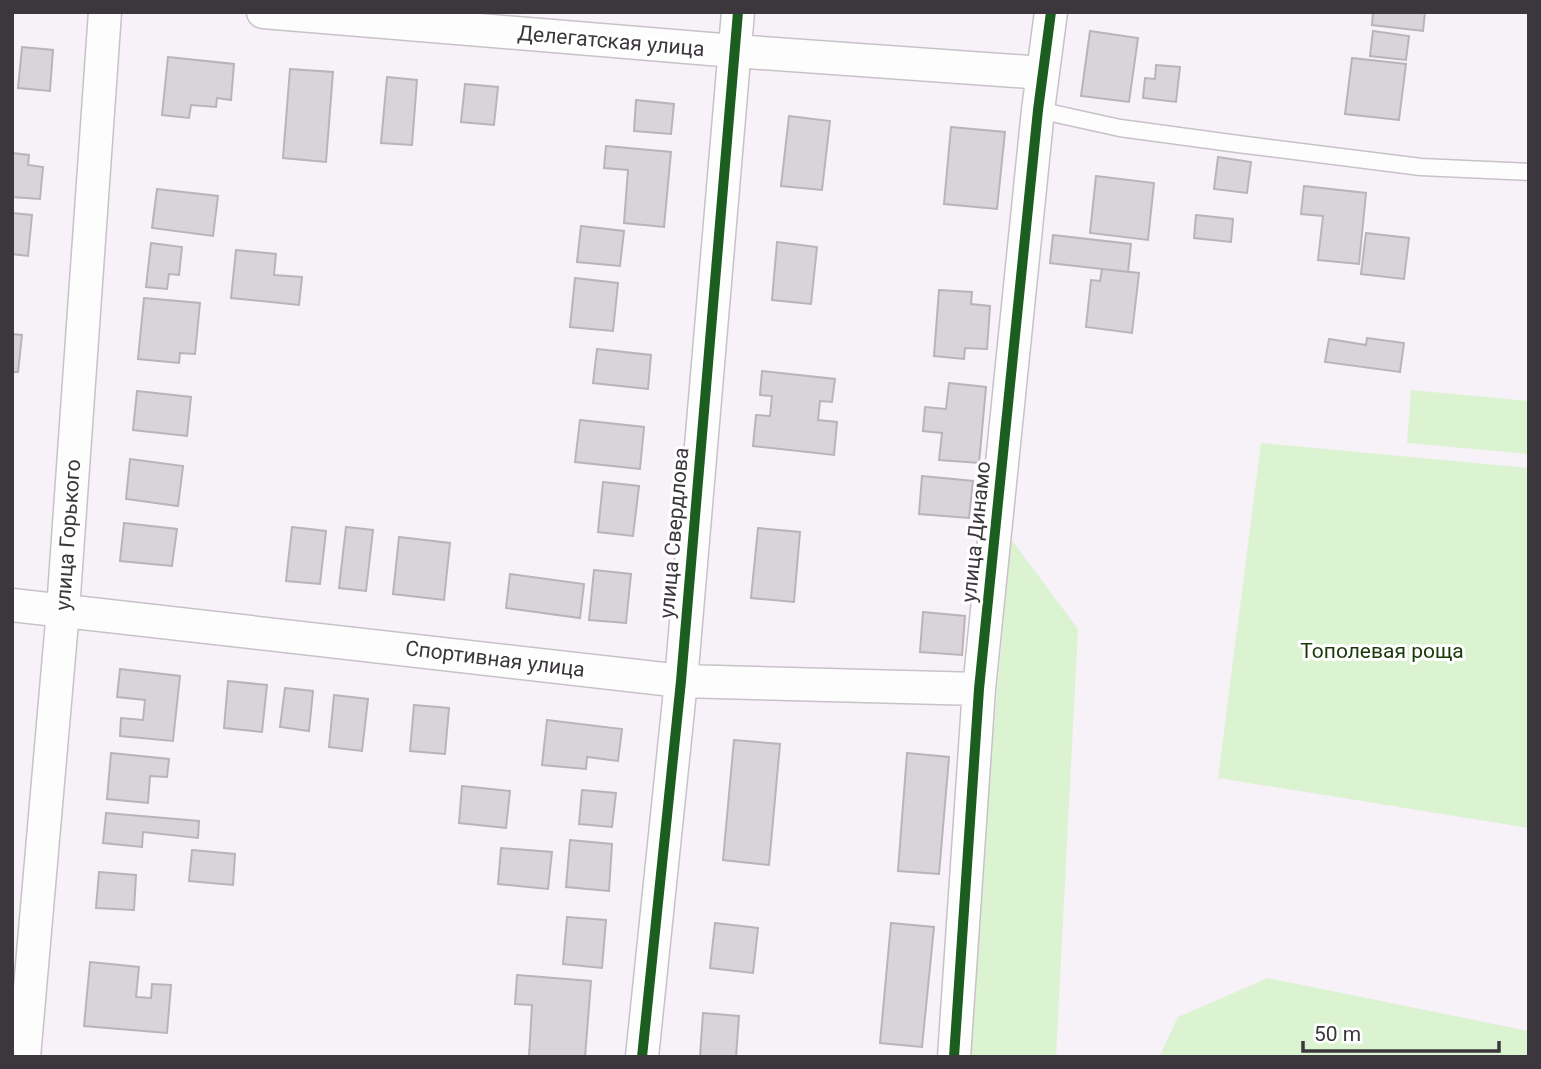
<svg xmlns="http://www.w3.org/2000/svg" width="1541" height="1069" viewBox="0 0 1541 1069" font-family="Roboto,sans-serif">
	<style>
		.green { fill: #dcf3d2 }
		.building { fill: #d9d4d9; stroke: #b9b4b8; stroke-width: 2 }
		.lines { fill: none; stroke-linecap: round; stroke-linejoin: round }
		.service-casing { stroke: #c7c2c8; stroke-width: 19 }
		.minor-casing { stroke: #c7c2c8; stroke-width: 35 }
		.service { stroke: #fefdfe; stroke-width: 16 }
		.minor { stroke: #fefdfe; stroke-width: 32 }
		.cycleway-casing { stroke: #fff; stroke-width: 15 }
		.cycleway { stroke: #1b5e20; stroke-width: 10 }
		.labels { text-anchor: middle; stroke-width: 6; stroke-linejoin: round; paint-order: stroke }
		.street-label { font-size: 21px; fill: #3b373c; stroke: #fff }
		.park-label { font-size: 21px; fill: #193908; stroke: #fff }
	</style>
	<rect width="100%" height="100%" fill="#f7f1f8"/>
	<path class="green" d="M1411,390L1529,401L1528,454L1407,443Z
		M1261,443L1529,468V828L1218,778Z
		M1011,539L1078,629L1056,1057H970L975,935Z
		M1268,978L1529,1031V1057H1159L1178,1017Z"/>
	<path class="building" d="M1373,12H1425L1423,31L1372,25Z
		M1090,31L1138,38L1129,102L1081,96Z
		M1373,31L1409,36L1406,60L1370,56Z
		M22,47L53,50L50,91L18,88Z
		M168,57L234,64L231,100L217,98L216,107L191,105L189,118L162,115Z
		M1352,58L1406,64L1399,120L1345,114Z
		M1156,65L1180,67L1176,102L1143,98L1145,78L1155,79Z
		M290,69L333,72L326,162L283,158Z
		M387,77L417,80L412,145L381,143Z
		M465,84L498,87L494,125L461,122Z
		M636,100L674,104L671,134L634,131Z
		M789,116L830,121L822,190L781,186Z
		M951,127L1005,132L997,209L944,204Z
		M606,146L671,152L664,227L624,223L628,170L604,168Z
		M12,153L29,155L28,165L43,167L40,199L12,197Z
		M1218,157L1251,162L1247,193L1214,189Z
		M1096,176L1154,183L1148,240L1090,233Z
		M1304,186L1366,193L1359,264L1318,260L1323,216L1301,214Z
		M157,189L218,196L213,236L152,228Z
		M12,213L32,215L28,256L12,254Z
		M1196,215L1233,219L1231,242L1194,238Z
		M581,226L624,231L620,266L577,262Z
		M1366,233L1409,238L1404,279L1361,274Z
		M1053,235L1131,244L1128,272L1050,263Z
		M777,242L817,247L811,304L772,300Z
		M151,243L182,247L179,275L169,274L167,289L146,287Z
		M236,250L276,254L274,275L302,277L299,305L231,298Z
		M1102,269L1139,273L1132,333L1086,327L1091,280L1100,281Z
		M575,278L618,283L613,331L570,327Z
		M939,290L972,292L971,304L990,306L987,349L965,348L964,359L934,356Z
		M144,298L200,303L195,354L180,353L179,363L138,359Z
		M12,334L22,335L18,372H12Z
		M1367,338L1404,343L1400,372L1325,362L1329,339L1366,345Z
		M597,349L651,355L648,389L593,383Z
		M762,371L835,379L832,402L820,401L818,420L837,422L834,455L753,446L756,415L770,416L772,396L760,395Z
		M949,383L986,387L979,463L939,460L942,433L923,431L925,407L946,409Z
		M137,391L191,397L187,436L133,430Z
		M580,420L644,427L640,469L575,462Z
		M130,459L183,466L178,506L126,499Z
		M922,476L973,481L969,518L919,514Z
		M603,482L639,486L633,536L598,532Z
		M124,523L177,529L172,566L120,561Z
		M292,527L326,531L320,584L286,581Z
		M346,527L373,530L366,591L339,588Z
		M758,528L800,532L794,602L751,598Z
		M399,537L450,543L444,600L393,594Z
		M594,570L631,574L626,623L589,620Z
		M510,574L584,584L580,618L506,608Z
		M923,612L965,616L962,655L920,652Z
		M120,669L180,676L173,741L120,736L121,718L143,720L145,700L117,697Z
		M228,681L267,685L262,732L224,728Z
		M285,688L313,691L309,731L280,727Z
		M334,695L368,699L362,751L329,747Z
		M414,705L449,708L445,754L410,751Z
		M547,720L622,729L618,761L587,757L586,769L542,765Z
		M734,740L780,744L769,865L723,860Z
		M111,753L169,759L167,777L150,776L148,803L107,799Z
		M907,753L949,757L939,874L898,871Z
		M462,786L510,791L506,828L459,823Z
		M582,790L616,793L612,827L579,824Z
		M106,813L199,821L198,838L143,832L142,847L103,843Z
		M570,840L612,844L609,891L566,887Z
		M501,848L552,852L548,889L498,884Z
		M192,850L235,854L233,885L189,881Z
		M99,872L136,875L134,910L96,908Z
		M567,917L606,920L602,968L563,964Z
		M715,923L758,928L753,973L710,968Z
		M891,923L934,927L922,1047L880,1043Z
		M90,962L139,967L136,997L151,998L152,984L171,985L167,1033L84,1026Z
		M517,975L591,981L585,1057H529L532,1005L515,1004Z
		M703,1013L739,1016L736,1057H700Z"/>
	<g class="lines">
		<defs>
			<path id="service" d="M1038,110L1120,128L1238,144L1421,167L1529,172"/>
			<path id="minor" d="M263,12L734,51L1043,73
				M12,605L681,681L979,689
				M24,1057L63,610L105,12
				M642,1057L681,681L738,12
				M954,1057L979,689L1038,110L1051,12"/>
		</defs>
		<use href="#service" class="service-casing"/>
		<use href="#minor" class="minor-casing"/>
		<use href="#service" class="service"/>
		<use href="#minor" class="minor"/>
		<defs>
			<path id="cycleway" d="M642,1057L681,681L738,12
				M954,1057L979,689L1038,110L1051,12"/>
		</defs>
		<use href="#cycleway" class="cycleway-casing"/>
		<use href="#cycleway" class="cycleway"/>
	</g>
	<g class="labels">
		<g class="street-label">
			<text transform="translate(611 41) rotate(5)" y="7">Делегатская улица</text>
			<text transform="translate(976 532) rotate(-84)" y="7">улица Динамо</text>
			<text transform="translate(674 533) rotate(-85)" y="7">улица Свердлова</text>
			<text transform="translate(68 535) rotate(-86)" y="7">улица Горького</text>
			<text transform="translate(495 659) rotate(7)" y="7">Спортивная улица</text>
		</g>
		<g class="park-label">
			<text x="1382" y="658">Тополевая роща</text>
		</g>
	</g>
	<rect width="1541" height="1069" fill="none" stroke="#3b373c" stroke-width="28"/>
	<path d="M1303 1041v10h196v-10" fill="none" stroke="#3b373c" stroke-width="3.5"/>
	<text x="1314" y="1041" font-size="21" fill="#3b373c" stroke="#ffffff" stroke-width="5" paint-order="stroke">50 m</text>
</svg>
